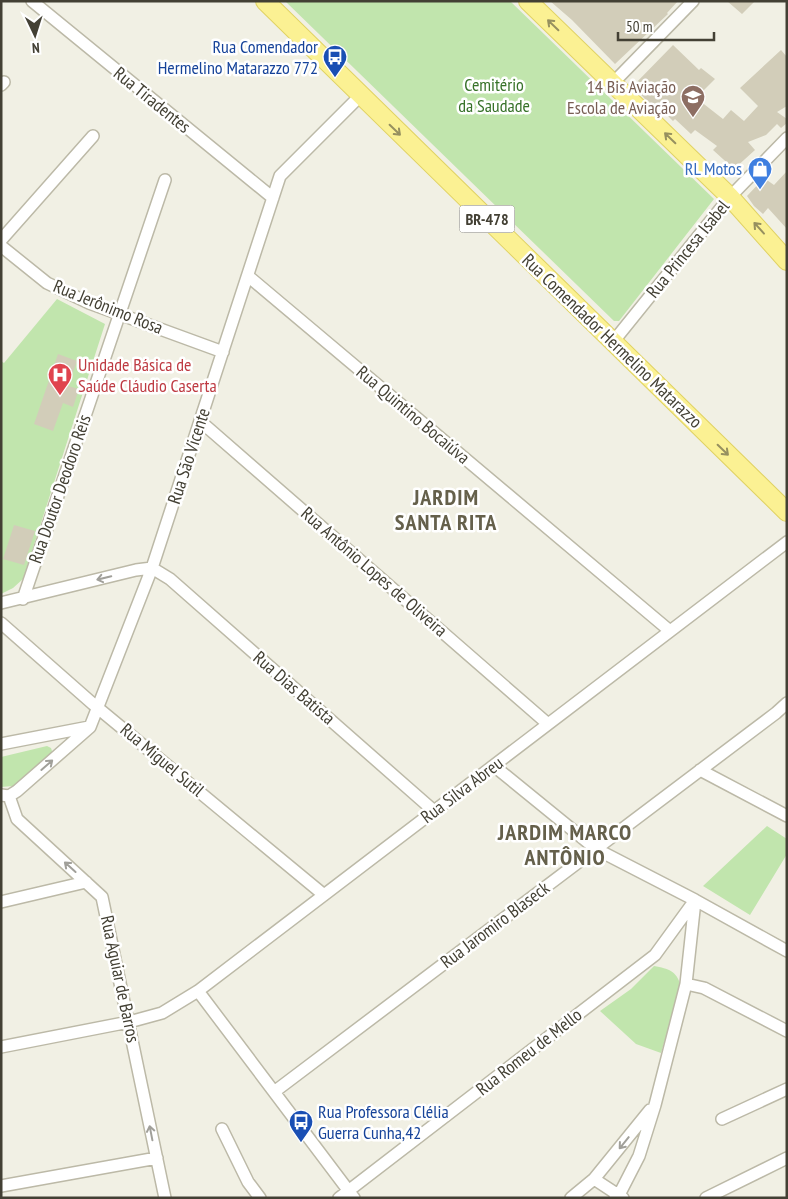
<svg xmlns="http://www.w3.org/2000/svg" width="788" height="1199" viewBox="0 0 788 1199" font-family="'PT Sans Narrow',sans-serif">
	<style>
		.green { fill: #c1e5ad }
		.building { fill: #d2cdb9 }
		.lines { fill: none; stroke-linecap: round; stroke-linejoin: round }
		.street-casing { stroke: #bcb9a7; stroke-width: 14 }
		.primary-casing { stroke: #e0d263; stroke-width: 20 }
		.street { stroke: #fff; stroke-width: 11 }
		.primary { stroke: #fbf193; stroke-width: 18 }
		.oneway { stroke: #96905f }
		.oneway2 { stroke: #a1a09a }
		.labels { text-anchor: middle; stroke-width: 5; stroke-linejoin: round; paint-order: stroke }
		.shield { fill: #fff; stroke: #7b7971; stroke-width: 1 }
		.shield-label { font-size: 16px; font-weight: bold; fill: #434034 }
		.transit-label { font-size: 18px; fill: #164399; stroke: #fff; text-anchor: end }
		.park-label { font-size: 18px; fill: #377229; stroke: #fff }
		.education-label { font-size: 18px; fill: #785e54; stroke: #fff; text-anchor: end }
		.street-label { font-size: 18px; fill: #434034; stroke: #fff }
		.shop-label { font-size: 18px; fill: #366cbe; stroke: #fff; text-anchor: end }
		.health-label { font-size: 18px; fill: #be3a42; stroke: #fff; text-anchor: start }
		.district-label { font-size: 22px; font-weight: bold; letter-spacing: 1px; fill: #65604b; stroke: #fff }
	</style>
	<rect width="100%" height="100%" fill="#f1f0e4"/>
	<path class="green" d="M285,1H510L714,199L619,321H614Z
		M57,299L105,324L23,579L13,588L1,594V361L4,363Z
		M47,746L51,748L52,751L51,755L13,786L1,787V757Z
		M767,826L787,839V854L750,915L703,886Z
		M654,966C669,969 676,970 681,986L661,1053L636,1044L600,1011L631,989Z"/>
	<path class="building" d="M550,1H678L667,13L668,14L615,64L572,20Z
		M727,1H755L742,14Z
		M673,45L699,70L701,68L715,79L699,95L703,97L700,101L723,119L731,110L744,121L758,106L740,88L781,50L787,57V106L777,112L787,119V123L781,128L777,124L766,135L748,142L755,150L734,169L713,150L717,146L695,130L691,134L675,119L673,121L659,107L657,109L645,99L633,86Z
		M787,171V229L768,208L763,214L754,206L747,196L764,178L774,185Z
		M58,354L77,361L68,386L79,389L73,407L63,403L53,431L34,424Z
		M14,525L35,531L24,565L3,559Z"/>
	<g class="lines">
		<defs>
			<path id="street" d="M32,1L273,198
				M613,83L693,1
				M1,85L4,82
				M1,240L93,136
				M1,246L47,283L89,303L223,352
				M248,276L670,631
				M613,342L730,197L787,138
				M200,421L548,724
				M152,568L170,579L434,811
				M23,599L165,180
				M1,603L136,570L152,568
				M1,623L93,704L324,895
				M1,744L89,727
				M494,766L596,849L695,900L787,951
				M700,770L787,816
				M1,795L9,796L17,791L90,727L152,568L280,176L360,96
				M9,796L17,819L102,897L165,1198
				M1,902L86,882
				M686,984L704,988L787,1031
				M198,991L354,1198
				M1,1047L129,1022L162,1013L198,991L787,542
				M274,1092L776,713L787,703
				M722,1119L787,1089
				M222,1129L248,1182L260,1198
				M594,1179L623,1198
				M1,1186L157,1158
				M339,1198L655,955L695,900
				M571,1198L594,1179L650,1110
				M615,1198L619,1195L639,1156L655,1105L686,984L695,901
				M706,1198L787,1158"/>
			<path id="primary" d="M265,1L787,512
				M528,1L730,197L787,261"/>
		</defs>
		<use href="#street" class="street-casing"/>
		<use href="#primary" class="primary-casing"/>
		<use href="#street" class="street"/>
		<use href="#primary" class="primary"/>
	</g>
	<defs><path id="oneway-shaft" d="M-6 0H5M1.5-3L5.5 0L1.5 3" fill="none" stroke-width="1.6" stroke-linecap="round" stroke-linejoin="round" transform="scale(1.25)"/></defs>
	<g class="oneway">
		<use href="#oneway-shaft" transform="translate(553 25) rotate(-136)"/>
		<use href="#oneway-shaft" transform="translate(395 130) rotate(44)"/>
		<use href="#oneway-shaft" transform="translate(670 138) rotate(-136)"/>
		<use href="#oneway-shaft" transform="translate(759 228) rotate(-132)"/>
		<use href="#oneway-shaft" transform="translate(723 450) rotate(44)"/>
	</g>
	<g class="oneway2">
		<use href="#oneway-shaft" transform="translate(104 578) rotate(166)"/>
		<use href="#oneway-shaft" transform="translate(47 765) rotate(-41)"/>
		<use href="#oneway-shaft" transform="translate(70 867) rotate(-138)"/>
		<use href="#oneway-shaft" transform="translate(151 1133) rotate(-101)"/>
		<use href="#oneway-shaft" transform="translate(624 1143) rotate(129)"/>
	</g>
	<defs>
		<symbol id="bus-pin" viewBox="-11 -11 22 30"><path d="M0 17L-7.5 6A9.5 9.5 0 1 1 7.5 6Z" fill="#1a4fb4" stroke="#fff"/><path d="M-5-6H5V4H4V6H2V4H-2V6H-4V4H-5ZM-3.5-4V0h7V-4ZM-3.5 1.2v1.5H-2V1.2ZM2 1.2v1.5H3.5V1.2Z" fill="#fff"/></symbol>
		<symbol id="school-pin" viewBox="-11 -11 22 30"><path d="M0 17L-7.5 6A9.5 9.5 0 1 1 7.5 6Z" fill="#8d6e63" stroke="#fff"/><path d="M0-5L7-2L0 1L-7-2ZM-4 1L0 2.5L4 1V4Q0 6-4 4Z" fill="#fff"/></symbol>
		<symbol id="shop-pin" viewBox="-11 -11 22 30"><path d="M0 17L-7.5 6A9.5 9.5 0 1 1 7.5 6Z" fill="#3f7fe0" stroke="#fff"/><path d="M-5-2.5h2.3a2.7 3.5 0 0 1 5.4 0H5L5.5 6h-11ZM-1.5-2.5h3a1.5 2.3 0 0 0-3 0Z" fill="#fff"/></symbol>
		<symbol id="hospital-pin" viewBox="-11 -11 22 30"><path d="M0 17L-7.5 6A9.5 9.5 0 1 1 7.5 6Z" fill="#e0444e" stroke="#fff"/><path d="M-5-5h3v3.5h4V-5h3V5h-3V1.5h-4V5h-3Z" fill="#fff"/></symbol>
	</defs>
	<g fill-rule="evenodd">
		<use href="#bus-pin" x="321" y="43" width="28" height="38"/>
		<use href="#school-pin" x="679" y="83" width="28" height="38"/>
		<use href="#shop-pin" x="746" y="155" width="28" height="38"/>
		<use href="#hospital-pin" x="46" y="361" width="28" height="38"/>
		<use href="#bus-pin" x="287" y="1108" width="28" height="38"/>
	</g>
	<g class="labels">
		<rect class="shield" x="459.5" y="205.5" width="55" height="27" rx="4"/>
		<g class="shield-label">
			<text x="487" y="225">BR-478</text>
		</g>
		<g class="transit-label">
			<text x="318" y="53">Rua Comendador<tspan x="318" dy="21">Hermelino Matarazzo 772</tspan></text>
			<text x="318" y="1118" text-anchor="start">Rua Professora Clélia<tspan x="318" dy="21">Guerra Cunha,42</tspan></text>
		</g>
		<g class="park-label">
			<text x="494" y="91">Cemitério<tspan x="494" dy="21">da Saudade</tspan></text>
		</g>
		<g class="education-label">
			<text x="676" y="93">14 Bis Aviação<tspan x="676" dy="21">Escola de Aviação</tspan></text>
		</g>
		<g class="street-label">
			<text transform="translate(152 100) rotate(39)" y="6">Rua Tiradentes</text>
			<text transform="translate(688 249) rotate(-51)" y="6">Rua Princesa Isabel</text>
			<text transform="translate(108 307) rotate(22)" y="6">Rua Jerônimo Rosa</text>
			<text transform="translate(612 341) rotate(44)" y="6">Rua Comendador Hermelino Matarazzo</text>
			<text transform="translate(413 415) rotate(40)" y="6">Rua Quintino Bocaiúva</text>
			<text transform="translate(189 456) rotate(-72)" y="6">Rua São Vicente</text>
			<text transform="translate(60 489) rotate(-71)" y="6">Rua Doutor Deodoro Reis</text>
			<text transform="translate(374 572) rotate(41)" y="6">Rua Antônio Lopes de Oliveira</text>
			<text transform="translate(294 688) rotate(41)" y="6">Rua Dias Batista</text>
			<text transform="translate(162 760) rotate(40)" y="6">Rua Miguel Sutil</text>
			<text transform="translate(462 790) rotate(-37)" y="6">Rua Silva Abreu</text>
			<text transform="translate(495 925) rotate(-37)" y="6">Rua Jaromiro Blaseck</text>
			<text transform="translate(120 979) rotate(78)" y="6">Rua Aguiar de Barros</text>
			<text transform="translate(529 1052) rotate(-38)" y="6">Rua Romeu de Mello</text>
		</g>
		<g class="shop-label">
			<text x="742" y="175">RL Motos</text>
		</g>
		<g class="health-label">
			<text x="78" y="371">Unidade Básica de<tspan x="78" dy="21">Saúde Cláudio Caserta</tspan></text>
		</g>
		<g class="district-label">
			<text x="446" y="505">JARDIM<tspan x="446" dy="25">SANTA RITA</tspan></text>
			<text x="565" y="840">JARDIM MARCO<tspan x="565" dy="25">ANTÔNIO</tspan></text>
		</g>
	</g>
	<rect width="788" height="1199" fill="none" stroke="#434034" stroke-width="5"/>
	<g transform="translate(35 35) rotate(176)" stroke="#ffffff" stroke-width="4" paint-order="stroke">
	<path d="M0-4L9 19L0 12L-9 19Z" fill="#434034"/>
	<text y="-8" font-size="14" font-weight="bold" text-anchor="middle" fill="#434034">N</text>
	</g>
	<path d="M618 32v8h96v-8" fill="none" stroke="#434034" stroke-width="2.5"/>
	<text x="626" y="32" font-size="15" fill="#434034" stroke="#ffffff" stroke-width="4" paint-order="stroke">50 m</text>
</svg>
